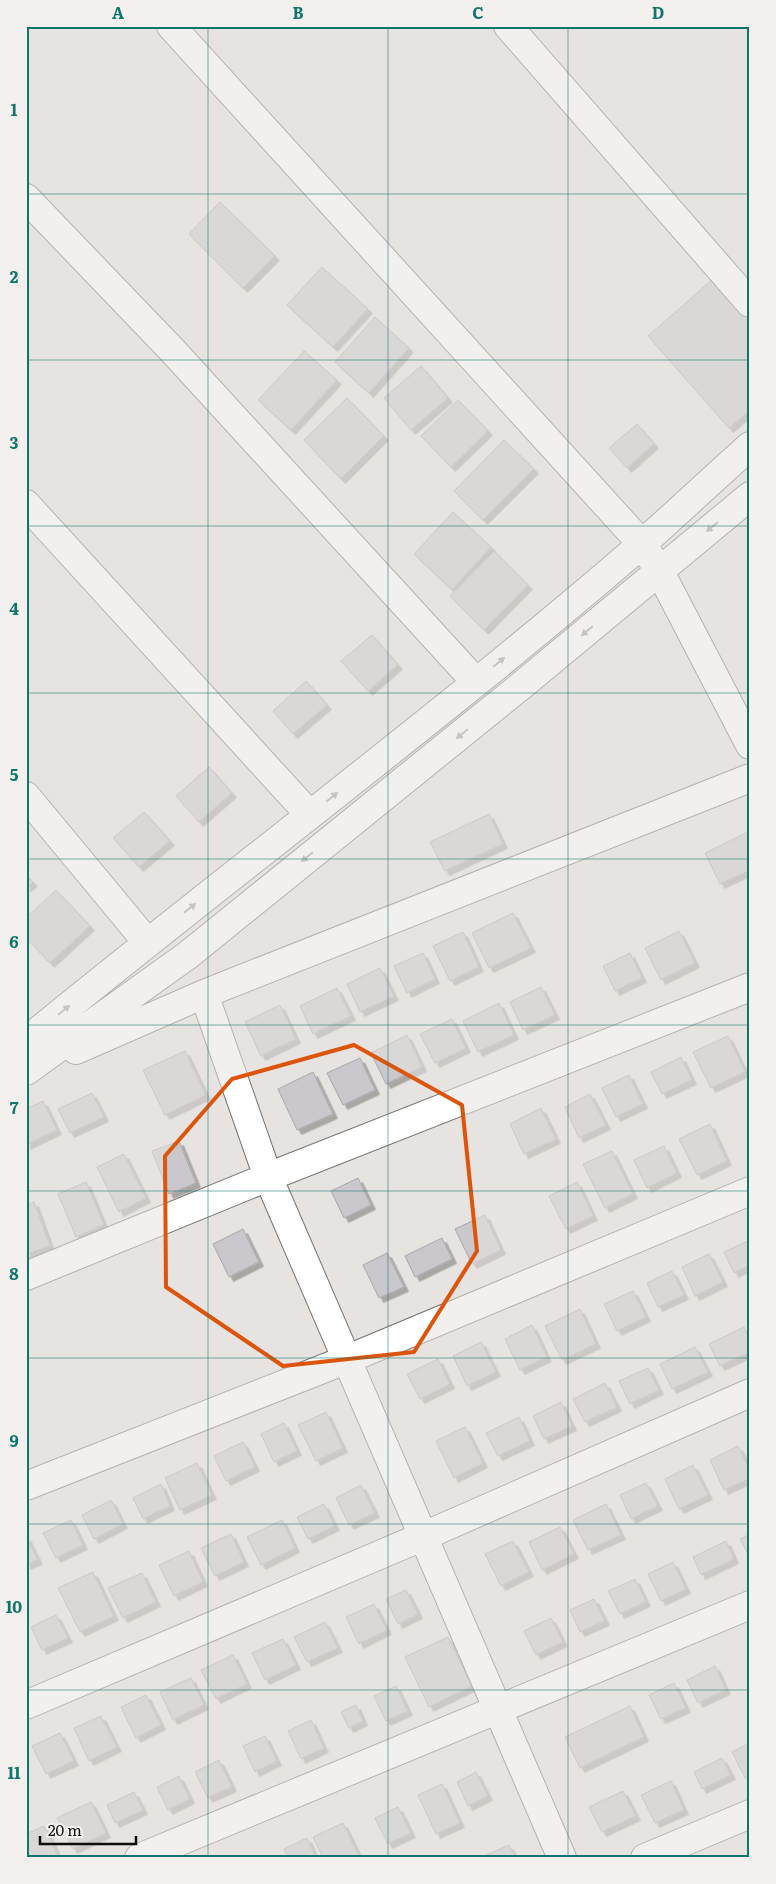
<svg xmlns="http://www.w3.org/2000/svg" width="776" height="1884" viewBox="0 0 776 1884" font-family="Literata,serif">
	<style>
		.building { fill: #cac8cc; stroke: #a9a7ab; filter: url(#shadow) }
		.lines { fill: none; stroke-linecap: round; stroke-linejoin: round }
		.minor-casing { stroke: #777471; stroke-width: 30 }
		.minor { stroke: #fff; stroke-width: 28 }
		.oneway { fill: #9e9e9d }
		.marked { fill: none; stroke: #dd550c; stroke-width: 4; stroke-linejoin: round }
		.grid { fill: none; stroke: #0f766e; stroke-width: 1; stroke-opacity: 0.55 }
		.neatline { fill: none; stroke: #0f766e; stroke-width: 2 }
		.grid-label { font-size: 16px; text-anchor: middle; font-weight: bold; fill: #0f766e }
	</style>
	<defs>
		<filter id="shadow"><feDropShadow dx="4.5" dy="4.5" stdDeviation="0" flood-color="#0004"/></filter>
	</defs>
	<rect width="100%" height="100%" fill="#e7e3e0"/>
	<path class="building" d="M220,202L275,256L243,288L189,234Z
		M322,267L368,309L333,347L287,305Z
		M714,278L750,319V410L729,428L648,336Z
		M375,317L409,348L369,393L335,362Z
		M304,351L337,380L291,430L258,400Z
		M421,366L448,398L411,430L384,398Z
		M347,398L384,436L341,479L304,440Z
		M458,400L488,431L451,467L421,436Z
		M637,424L654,444L627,468L609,448Z
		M504,440L534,469L483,520L454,491Z
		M453,512L491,547L452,590L414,554Z
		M494,551L528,585L484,630L450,596Z
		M372,635L398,665L368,691L341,661Z
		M306,681L327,705L293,734L273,711Z
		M209,767L232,793L199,822L176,796Z
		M144,812L170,841L139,867L113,838Z
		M489,814L503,844L445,871L430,842Z
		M748,832L750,870L720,884L705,853Z
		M26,875L33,882L26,888Z
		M56,890L90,926L50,963L26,938V918Z
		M513,913L531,948L489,968L472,933Z
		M679,931L695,963L661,980L645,948Z
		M463,932L479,967L450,981L433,946Z
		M423,953L435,979L407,993L394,966Z
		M630,953L642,978L615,991L603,966Z
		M380,968L394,996L360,1012L347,984Z
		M541,987L555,1015L523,1030L510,1002Z
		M337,988L351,1016L313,1034L300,1006Z
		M499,1003L514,1035L478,1052L463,1021Z
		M280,1005L296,1039L261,1056L245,1022Z
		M452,1019L466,1048L435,1063L420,1034Z
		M407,1035L422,1067L386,1084L371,1053Z
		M728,1036L745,1072L711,1088L693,1052Z
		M185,1051L206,1095L165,1115L143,1070Z
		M681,1057L692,1080L662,1094L651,1072Z
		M360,1058L375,1090L343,1105L327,1073Z
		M313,1072L333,1114L297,1130L278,1089Z
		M629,1075L643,1104L616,1117L602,1088Z
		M92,1093L104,1117L70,1133L58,1109Z
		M590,1094L606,1125L579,1138L565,1107Z
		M43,1101L57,1130L26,1145V1109Z
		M541,1108L556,1139L524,1154L510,1124Z
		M710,1124L727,1161L697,1175L679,1139Z
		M179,1141L196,1183L169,1194L152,1151Z
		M664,1146L677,1173L647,1188L634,1160Z
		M612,1151L633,1194L605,1208L583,1164Z
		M124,1154L146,1198L119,1212L97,1167Z
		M358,1178L371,1205L344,1218L331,1191Z
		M86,1182L104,1225L76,1237L58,1194Z
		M577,1182L593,1216L566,1229L549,1196Z
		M34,1202L50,1246L26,1254V1205Z
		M485,1215L501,1250L472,1264L455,1229Z
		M243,1229L259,1262L229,1277L213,1244Z
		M442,1238L452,1259L415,1277L405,1256Z
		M750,1240V1265L734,1273L724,1252Z
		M387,1253L404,1287L379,1298L363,1265Z
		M709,1254L723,1282L695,1296L682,1267Z
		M672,1271L684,1295L658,1307L647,1283Z
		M633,1291L646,1317L617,1331L604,1304Z
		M580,1309L596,1344L562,1360L545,1326Z
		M532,1325L547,1357L520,1370L505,1339Z
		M744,1327L750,1340V1352L720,1366L709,1344Z
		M481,1342L496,1372L467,1386L453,1356Z
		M695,1347L708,1372L672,1389L660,1364Z
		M438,1359L450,1384L420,1399L407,1374Z
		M648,1368L659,1390L630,1404L619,1381Z
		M605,1383L617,1407L585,1422L573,1399Z
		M561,1402L572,1426L544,1439L533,1416Z
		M326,1412L343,1448L316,1461L298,1425Z
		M519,1417L530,1441L498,1456L486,1433Z
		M284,1423L297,1451L274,1462L261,1434Z
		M465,1427L483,1463L454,1478L436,1441Z
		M243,1442L255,1467L226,1481L214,1456Z
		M738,1446L750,1470V1478L724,1490L710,1460Z
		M197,1463L212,1495L180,1510L165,1478Z
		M693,1465L708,1495L679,1509L665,1479Z
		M646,1483L658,1506L631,1519L620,1495Z
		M161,1484L170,1506L143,1519L133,1498Z
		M361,1485L375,1513L349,1525L336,1498Z
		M111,1500L123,1524L94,1539L82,1515Z
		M324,1504L335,1526L308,1539L297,1517Z
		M606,1504L621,1535L588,1550L573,1520Z
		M71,1520L83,1545L56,1558L43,1533Z
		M282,1520L295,1548L261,1565L247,1537Z
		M560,1527L574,1554L542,1570L529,1542Z
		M231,1534L244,1562L215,1576L201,1548Z
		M750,1534V1558L740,1539Z
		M26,1536L38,1560L26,1565Z
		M513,1541L529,1572L501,1586L485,1554Z
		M726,1541L734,1559L701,1575L693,1557Z
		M189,1551L203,1582L174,1596L159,1565Z
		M673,1562L686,1589L661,1601L648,1574Z
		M93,1572L114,1616L80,1632L58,1588Z
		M142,1573L156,1602L123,1618L108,1588Z
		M635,1579L646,1602L620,1614L608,1591Z
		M406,1590L418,1614L398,1624L386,1599Z
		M594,1599L605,1621L580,1632L570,1610Z
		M374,1604L387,1630L359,1644L346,1617Z
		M56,1615L68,1638L42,1650L31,1627Z
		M551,1618L563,1642L536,1655L524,1631Z
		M325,1622L338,1648L307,1662L294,1637Z
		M448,1637L472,1686L429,1707L405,1657Z
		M283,1639L296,1665L265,1680L252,1653Z
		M233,1655L247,1684L216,1699L201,1670Z
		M715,1666L726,1690L698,1703L687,1680Z
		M191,1678L204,1705L173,1720L160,1692Z
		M674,1683L686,1708L661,1719L649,1695Z
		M396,1686L408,1711L386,1721L374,1696Z
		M146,1695L161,1725L136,1738L121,1707Z
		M356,1705L363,1721L349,1728L341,1712Z
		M630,1706L644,1737L580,1768L565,1737Z
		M101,1716L117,1747L89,1761L74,1728Z
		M311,1720L324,1748L301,1759L288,1731Z
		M60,1733L74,1761L46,1774L32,1746Z
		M265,1736L277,1761L255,1772L243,1746Z
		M750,1743V1776L745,1778L732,1752Z
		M722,1758L731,1775L702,1789L694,1772Z
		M219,1760L232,1787L208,1798L195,1772Z
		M476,1772L488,1796L468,1806L457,1782Z
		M179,1776L190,1799L168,1810L157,1787Z
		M671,1781L684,1810L655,1823L641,1795Z
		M442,1784L460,1823L436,1834L418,1795Z
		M623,1791L636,1816L602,1832L589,1807Z
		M134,1792L143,1810L115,1823L107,1805Z
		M91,1802L106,1833L73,1849L57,1818Z
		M398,1807L411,1833L388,1844L375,1818Z
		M343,1823L360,1858H323L313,1837Z
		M44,1826L59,1858H26V1834Z
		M307,1838L315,1856L311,1858H288L284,1849Z
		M509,1845L516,1858H487L486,1855Z"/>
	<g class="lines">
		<defs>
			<path id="minor" d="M171,26L642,544L659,570L750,745
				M508,26L750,303
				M26,198L172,350L476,682
				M26,504L310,815
				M26,796L147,942
				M204,994L268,1177L562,1858
				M26,1041C230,874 442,717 642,544C678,512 714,478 750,446
				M76,1050L204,994L750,778
				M26,1071L188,955L522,685L750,496
				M26,1276L268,1177L750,987
				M26,1486L348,1359L750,1191
				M26,1705L424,1536L750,1393
				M139,1858L750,1605
				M645,1858L750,1814"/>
		</defs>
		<use href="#minor" class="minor-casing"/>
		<use href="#minor" class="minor"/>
	</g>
	<defs><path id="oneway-solid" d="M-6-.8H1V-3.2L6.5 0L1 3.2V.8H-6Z" transform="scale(1.25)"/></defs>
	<g class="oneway">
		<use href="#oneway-solid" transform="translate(712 527) rotate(141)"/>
		<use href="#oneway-solid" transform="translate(587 631) rotate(140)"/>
		<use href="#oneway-solid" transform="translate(499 662) rotate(-40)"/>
		<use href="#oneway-solid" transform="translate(462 734) rotate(141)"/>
		<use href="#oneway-solid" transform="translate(332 797) rotate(-39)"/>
		<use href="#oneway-solid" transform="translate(307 857) rotate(141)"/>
		<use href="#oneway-solid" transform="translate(190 908) rotate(-38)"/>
		<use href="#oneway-solid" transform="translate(64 1010) rotate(-39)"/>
	</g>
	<path d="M0 0H776V1884H0ZM354,1045L462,1105L477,1251L414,1352L283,1366L166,1287L165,1156L232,1079Z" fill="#e7e3e0" fill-opacity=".55" fill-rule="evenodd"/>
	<path class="marked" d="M354,1045L462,1105L477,1251L414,1352L283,1366L166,1287L165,1156L232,1079Z"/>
	<path class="grid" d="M208,26V1858M388,26V1858M568,26V1858M26,194H750M26,360H750M26,526H750M26,693H750M26,859H750M26,1025H750M26,1191H750M26,1358H750M26,1524H750M26,1690H750"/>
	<rect width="776" height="1884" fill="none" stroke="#f4f0ed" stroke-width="55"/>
	<path d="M40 1836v8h96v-8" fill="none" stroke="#0d0c0b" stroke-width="2.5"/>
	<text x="48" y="1836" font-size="15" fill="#0d0c0b" stroke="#f4f0ed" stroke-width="4" paint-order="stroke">20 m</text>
	<rect x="28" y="28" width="720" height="1828" class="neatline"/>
	<g class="grid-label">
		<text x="118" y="19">A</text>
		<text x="298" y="19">B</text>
		<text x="478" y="19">C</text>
		<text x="658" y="19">D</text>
		<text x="14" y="116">1</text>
		<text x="14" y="283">2</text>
		<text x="14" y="449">3</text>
		<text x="14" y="615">4</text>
		<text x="14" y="781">5</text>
		<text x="14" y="948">6</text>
		<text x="14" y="1114">7</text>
		<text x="14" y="1280">8</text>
		<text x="14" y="1447">9</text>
		<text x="14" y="1613">10</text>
		<text x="14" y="1779">11</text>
	</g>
</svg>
